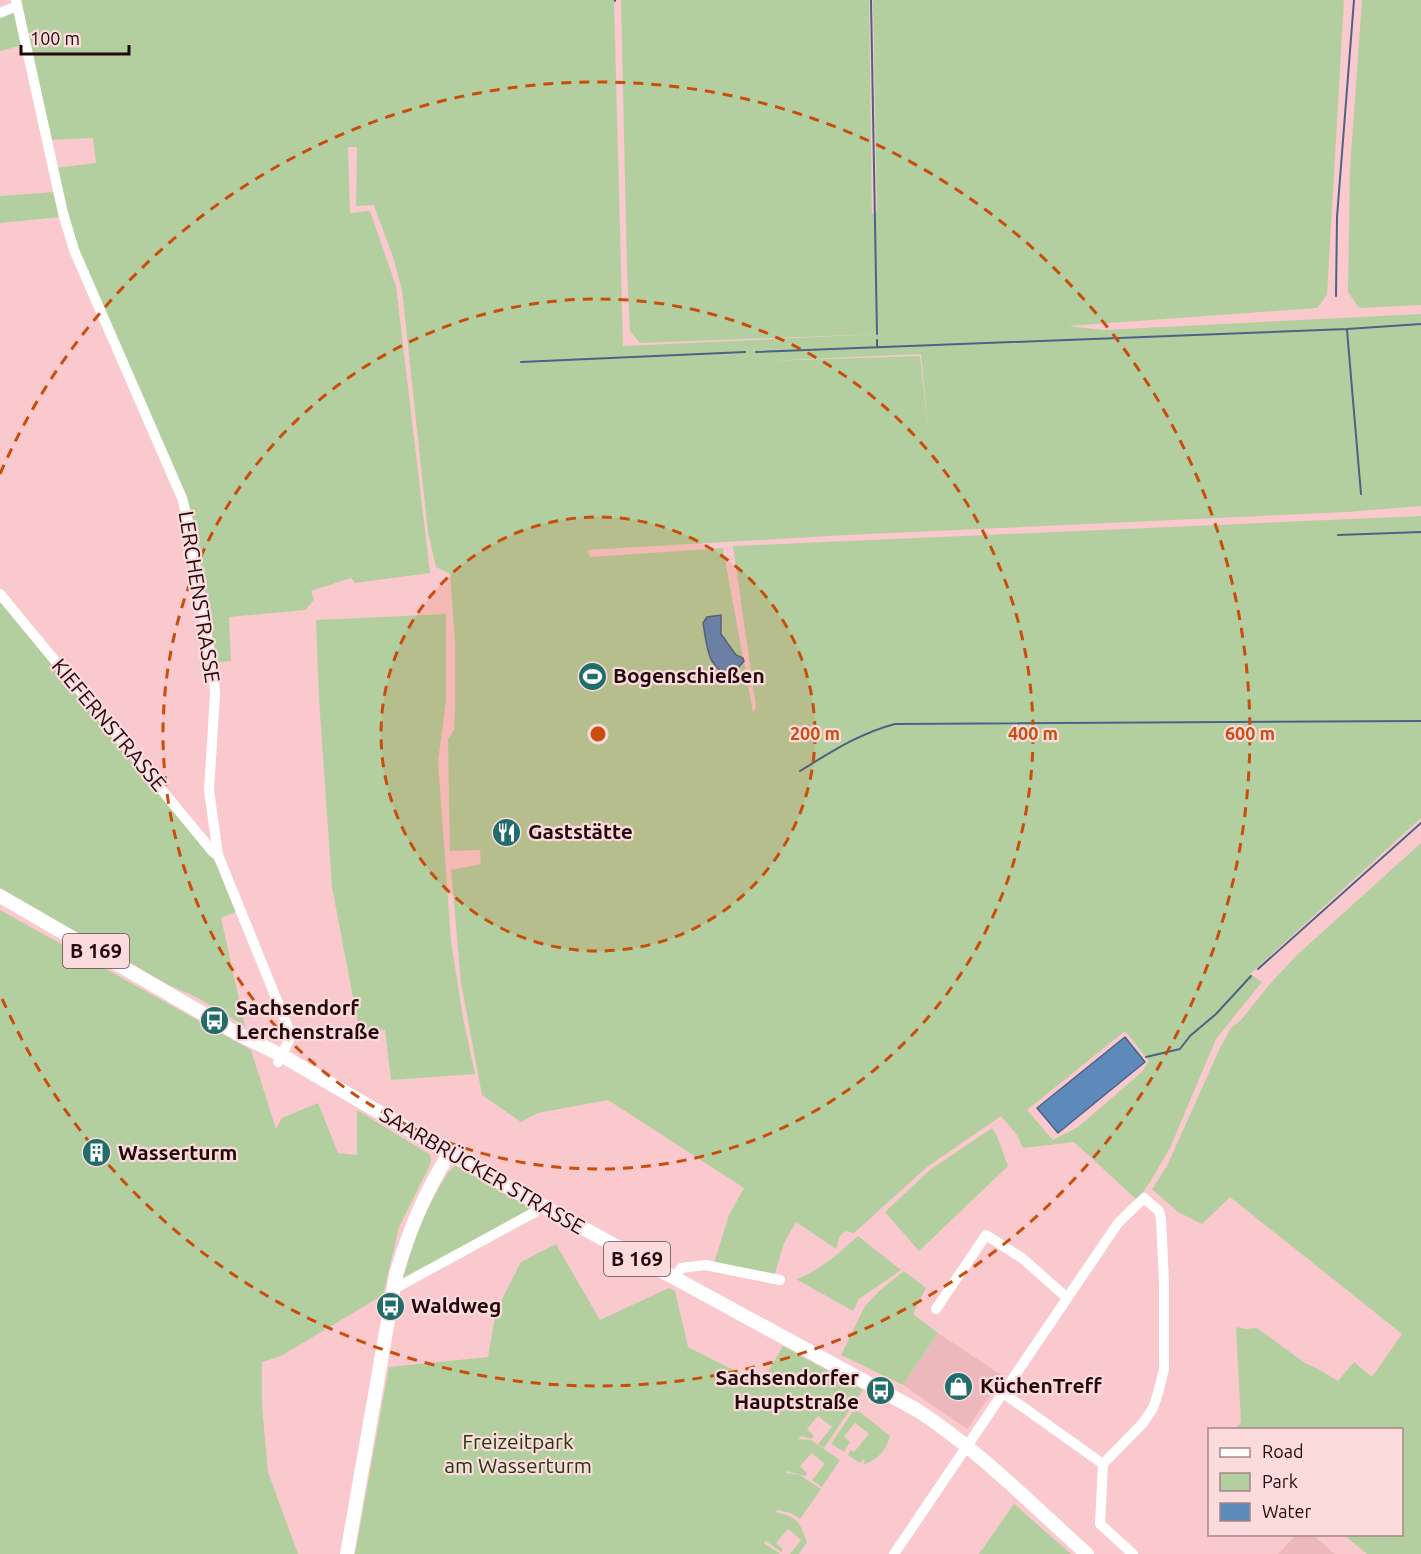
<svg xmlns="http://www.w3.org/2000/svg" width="1421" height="1554" viewBox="0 0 1421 1554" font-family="Ubuntu,sans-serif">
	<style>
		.built { fill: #ecb8bc }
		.green { fill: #b3cfa0; fill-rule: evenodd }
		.water { fill: #5d89bb; stroke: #4c6286; stroke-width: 1.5 }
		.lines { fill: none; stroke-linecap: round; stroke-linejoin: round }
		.stream { stroke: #4c6286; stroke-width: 2 }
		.minor { stroke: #fff; stroke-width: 10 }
		.major { stroke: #fff; stroke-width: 14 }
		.ring { fill: none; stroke: #ca4d0c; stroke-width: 3; stroke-dasharray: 10 8 }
		.labels { text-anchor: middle; stroke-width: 4.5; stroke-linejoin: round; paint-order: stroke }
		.shield { fill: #fcdbdd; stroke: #64474b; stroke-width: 1.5 }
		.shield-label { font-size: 20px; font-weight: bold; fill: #23080c }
		.street-label { font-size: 21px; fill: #23080c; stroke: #fcdbdd }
		.poi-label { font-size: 21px; font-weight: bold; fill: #23080c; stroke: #fcdbdd; text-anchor: start }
		.park-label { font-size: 21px; fill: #1f350a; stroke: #fcdbdd }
		.centre { fill: #ca4d0c; stroke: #fcdbdd; stroke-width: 3 }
		.ring-label { font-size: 18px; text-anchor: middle; font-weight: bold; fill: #ca4d0c; stroke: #fcdbdd; stroke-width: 4.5; stroke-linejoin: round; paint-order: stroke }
	</style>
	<rect width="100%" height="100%" fill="#fac9cd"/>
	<path class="built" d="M938,1333L1003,1376L967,1429L903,1385Z
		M1296,1535H1313L1335,1554H1278Z"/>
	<path class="green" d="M19,0H614L623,346L879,334L640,343L630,331L627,270L621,0H869L872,214L877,212L873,0H1344L1327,295L1317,308L1068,326L1104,330L1421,314V506L1347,512L847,535L588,550L590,557L723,548L743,658C724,652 721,632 721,615L703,623C707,649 706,667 734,678L738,668L744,661L753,713L756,707L733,546L1421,516V818L1250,974L1262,982L1216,1039L1170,1148L1150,1182L1137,1200L1074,1142L1023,1148L1017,1135L1001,1116L927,1167L854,1233L846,1231L840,1236L836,1249L796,1222L784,1243L774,1277L714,1263L729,1215L744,1188L608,1100L538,1113L521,1122L482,1095L461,983L451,870L481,864L480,850L450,851L448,739L454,730L455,707V641L450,574L436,567L428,532L402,290L393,257L374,205L356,206L357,147H348L350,213L370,211L396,286L430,573L355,583L351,578L311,591L314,600L305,610L229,617L231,661L215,663L195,532L77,251L55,168L96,163L93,138L50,140ZM921,354L929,438L920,356L767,361ZM1125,1031L1149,1061L1142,1072L1078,1127L1053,1140L1027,1110Z
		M1362,0H1421V305L1359,308L1348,292L1350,169Z
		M15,10L23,45L0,51V16Z
		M55,192L60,217L0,223V196Z
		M0,602L216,863L238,911L221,918L245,1026L196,997L169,985L0,888Z
		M446,614V701L438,762L451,941L463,1018L475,1074L391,1080L385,1030L359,1029L332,887L319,698L316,620Z
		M1421,843V1554H1367L1344,1535L1402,1534V1430L1235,1429L1241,1422L1236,1327L1245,1329L1257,1328L1305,1363L1320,1370L1338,1381L1354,1362L1372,1377L1402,1334L1230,1197L1202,1224L1178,1212L1152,1189L1167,1166L1219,1050L1231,1028L1242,1019L1269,985L1297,955Z
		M0,910L251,1050L276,1129L282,1118L318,1103L338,1153L357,1155V1110L429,1154L431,1159L430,1165L399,1227L383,1295L281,1356L262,1362V1406L268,1472L298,1554H0Z
		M992,1128L997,1136L1008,1166L919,1251L885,1212L930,1170Z
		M455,1166L462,1168L534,1209L402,1282C411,1250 420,1221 436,1193C442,1183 446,1173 455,1166Z
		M858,1236L901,1270L859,1299L853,1311L796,1279C821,1271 838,1253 858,1236Z
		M556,1244L600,1320L669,1288L675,1291L688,1347L761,1384L783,1346L863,1390L824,1448L818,1444L832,1427L818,1416L807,1429L814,1436L811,1439L802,1436L798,1439L811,1440L840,1460L822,1487L812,1480L825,1464L812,1453L800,1466L807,1473L805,1476L786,1471V1473L800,1475L821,1489L800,1519L791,1513L777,1510L776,1512C799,1519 798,1519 807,1542L799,1554H790L801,1540L788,1529L776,1543L783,1549L781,1552L766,1541L764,1543L780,1554H355L389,1367L488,1357L496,1311L521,1262Z
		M904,1271L926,1288L913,1314L938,1333L903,1385L841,1355L865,1306L878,1292Z
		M853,1411L860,1412L890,1436C886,1451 877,1460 863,1465L865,1461L863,1460L860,1463L848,1455L851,1450L854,1452L869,1434L855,1423L844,1436L850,1442L844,1452L831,1444Z
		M1014,1504L1071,1554H979Z"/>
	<path class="water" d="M721,615V634L736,655L743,658L744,661L738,668L734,679C706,666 708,651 703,623L707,617Z
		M1125,1037L1145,1062L1058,1133L1037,1108Z"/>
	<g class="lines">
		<path class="stream" d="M615,0V1
			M871,0L877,334
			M1336,296L1337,217L1354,0
			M1347,330L1361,494
			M877,340V347
			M756,352L1347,329L1421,324
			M521,362L745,352
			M1338,535L1421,532
			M800,771C831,752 860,733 895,724L1421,721
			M1258,969L1421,823
			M1146,1057L1180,1049L1190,1036L1216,1014L1251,976"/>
		<path class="minor" d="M16,0L63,213L74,250L182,498L188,521L214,677L215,695L209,790L218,855L289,1030L290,1038L278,1062
			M0,13L17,6
			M0,594L213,852L218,855
			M674,1279L681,1268L705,1265L780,1280
			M392,1290L535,1212
			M936,1309L986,1235L1022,1258L1066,1297
			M1003,1393L1103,1464L1100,1524L1133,1554
			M894,1554L1118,1223L1144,1198L1159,1211L1161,1219L1164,1283V1369L1158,1393L1153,1408L1143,1423L1103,1464"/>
		<path class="major" d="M0,896L238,1034L281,1055L504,1185L917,1410C980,1451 1031,1504 1087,1554
			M347,1554L396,1275C408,1233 425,1192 449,1154"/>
	</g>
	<circle cx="598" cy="734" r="217" fill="#ca4d0c" fill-opacity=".12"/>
	<g class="ring">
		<circle cx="598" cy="734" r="217"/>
		<circle cx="598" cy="734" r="435"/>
		<path d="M0 474A652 652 0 1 1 0 994"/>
	</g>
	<defs>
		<symbol id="stadium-disc" viewBox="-11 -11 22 22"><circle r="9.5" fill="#216d6b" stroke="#fcdbdd"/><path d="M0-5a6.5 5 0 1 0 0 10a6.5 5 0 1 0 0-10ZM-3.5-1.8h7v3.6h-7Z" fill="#fff"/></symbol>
		<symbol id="restaurant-disc" viewBox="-11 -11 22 22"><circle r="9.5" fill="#216d6b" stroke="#fcdbdd"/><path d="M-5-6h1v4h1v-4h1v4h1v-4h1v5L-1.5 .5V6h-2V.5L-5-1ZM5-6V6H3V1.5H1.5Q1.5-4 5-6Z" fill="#fff"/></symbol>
		<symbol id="bus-disc" viewBox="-11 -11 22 22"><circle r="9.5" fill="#216d6b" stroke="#fcdbdd"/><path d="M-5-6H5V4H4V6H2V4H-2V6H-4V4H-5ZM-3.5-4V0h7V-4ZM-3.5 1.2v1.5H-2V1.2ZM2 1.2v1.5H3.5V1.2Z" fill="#fff"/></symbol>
		<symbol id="building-disc" viewBox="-11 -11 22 22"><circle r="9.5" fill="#216d6b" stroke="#fcdbdd"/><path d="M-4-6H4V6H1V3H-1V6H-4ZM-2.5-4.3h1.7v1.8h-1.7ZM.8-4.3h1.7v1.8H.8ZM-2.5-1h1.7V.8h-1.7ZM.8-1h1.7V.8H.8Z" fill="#fff"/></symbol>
		<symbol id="shop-disc" viewBox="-11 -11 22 22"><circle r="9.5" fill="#216d6b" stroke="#fcdbdd"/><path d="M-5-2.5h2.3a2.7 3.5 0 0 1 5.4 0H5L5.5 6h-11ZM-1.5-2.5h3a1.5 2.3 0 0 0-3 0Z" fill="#fff"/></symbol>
	</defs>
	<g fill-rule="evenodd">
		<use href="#stadium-disc" x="576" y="660" width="33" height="33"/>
		<use href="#restaurant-disc" x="490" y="816" width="33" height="33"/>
		<use href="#bus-disc" x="198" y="1004" width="33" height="33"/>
		<use href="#building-disc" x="80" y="1136" width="33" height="33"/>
		<use href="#bus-disc" x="374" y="1290" width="33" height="33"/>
		<use href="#shop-disc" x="942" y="1370" width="33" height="33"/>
		<use href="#bus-disc" x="864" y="1374" width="33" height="33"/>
	</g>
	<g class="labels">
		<g class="shield">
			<rect x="63" y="934" width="66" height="34" rx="4.5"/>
			<rect x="604" y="1242" width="66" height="34" rx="4.5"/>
		</g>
		<g class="shield-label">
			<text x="96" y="958">B 169</text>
			<text x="637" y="1266">B 169</text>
		</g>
		<g class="street-label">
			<text transform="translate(199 597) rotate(81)" y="7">LERCHENSTRASSE</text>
			<text transform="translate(109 725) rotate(50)" y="7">KIEFERNSTRASSE</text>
			<text transform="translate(482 1171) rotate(30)" y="7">SAARBRÜCKER STRASSE</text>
		</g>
		<g class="poi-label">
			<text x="613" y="683">Bogenschießen</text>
			<text x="528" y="839">Gaststätte</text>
			<text x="236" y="1015">Sachsendorf<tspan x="236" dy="24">Lerchenstraße</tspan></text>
			<text x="118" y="1160">Wasserturm</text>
			<text x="411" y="1313">Waldweg</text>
			<text x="859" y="1385" text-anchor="end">Sachsendorfer<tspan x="859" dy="24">Hauptstraße</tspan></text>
			<text x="980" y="1393">KüchenTreff</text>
		</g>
		<g class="park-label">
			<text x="518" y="1449">Freizeitpark<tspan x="518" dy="24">am Wasserturm</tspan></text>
		</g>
	</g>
	<circle cx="598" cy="734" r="9" class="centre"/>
	<g class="ring-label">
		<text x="815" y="740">200 m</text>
		<text x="1033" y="740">400 m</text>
		<text x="1250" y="740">600 m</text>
	</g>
	<rect x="1208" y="1428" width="195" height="108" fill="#fcdbdd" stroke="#a58789" stroke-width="1.5"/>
	<rect x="1220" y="1448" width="30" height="9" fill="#ffffff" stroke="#a58789" stroke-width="1.5"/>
	<text x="1262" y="1458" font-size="18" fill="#23080c">Road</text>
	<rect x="1220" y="1473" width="30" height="18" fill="#b3cfa0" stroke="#a58789" stroke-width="1.5"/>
	<text x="1262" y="1488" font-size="18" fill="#23080c">Park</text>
	<rect x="1220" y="1503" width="30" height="18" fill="#5d89bb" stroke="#a58789" stroke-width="1.5"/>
	<text x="1262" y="1518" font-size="18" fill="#23080c">Water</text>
	<path d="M21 45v9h108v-9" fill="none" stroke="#23080c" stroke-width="3"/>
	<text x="30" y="45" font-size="18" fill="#23080c" stroke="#fcdbdd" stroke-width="4.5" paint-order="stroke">100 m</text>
</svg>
